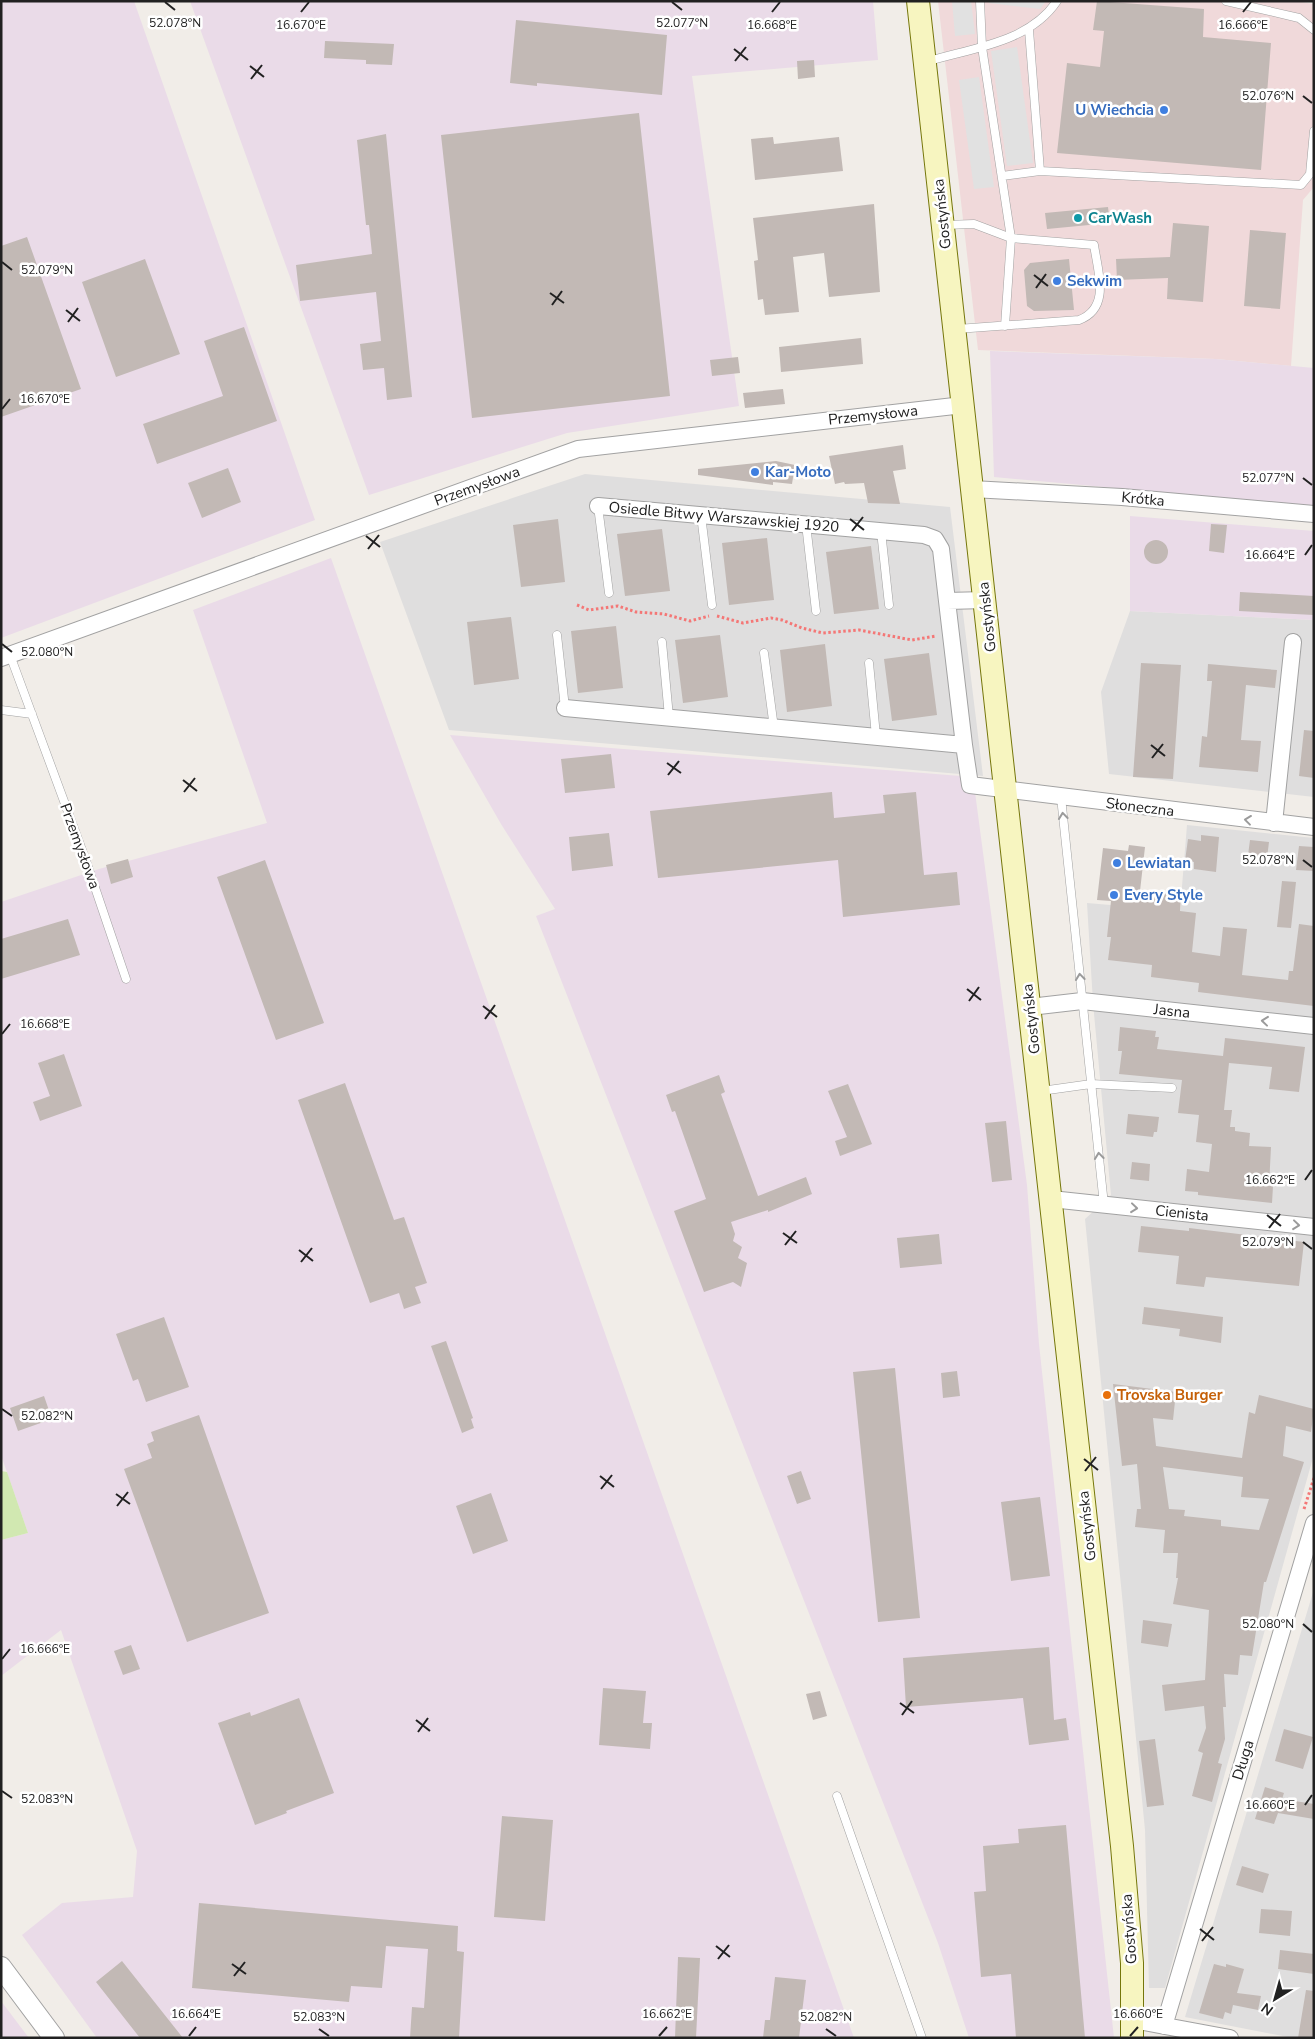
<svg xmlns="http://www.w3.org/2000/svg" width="1315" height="2039" viewBox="0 0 1315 2039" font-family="'Nunito Sans',sans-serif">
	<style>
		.residential { fill: #dfdede }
		.commercial { fill: #f0d9da }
		.industrial { fill: #eadbe8 }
		.grass { fill: #d1e8b1 }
		.parking { fill: #e1e1e1 }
		.building { fill: #c2b9b5; fill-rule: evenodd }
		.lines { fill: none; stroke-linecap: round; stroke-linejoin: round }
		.service-casing { stroke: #a2a2a2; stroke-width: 9 }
		.minor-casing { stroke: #a2a2a2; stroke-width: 18 }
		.tertiary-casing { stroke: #a2a2a2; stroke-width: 22 }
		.secondary-casing { stroke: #75760a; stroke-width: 24 }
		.path { stroke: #f47776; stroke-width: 3; stroke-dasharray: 2.5 2.5; stroke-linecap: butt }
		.service { stroke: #fff; stroke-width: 8 }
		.minor { stroke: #fff; stroke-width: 16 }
		.tertiary { stroke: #fff; stroke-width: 20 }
		.secondary { stroke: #f7f5c0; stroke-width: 22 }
		.oneway { stroke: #9b9b9b }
		.ticks { fill: none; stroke: #212121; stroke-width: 2 }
		.shop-dot { fill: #3f7fe0; stroke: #fff; stroke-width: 2 }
		.culture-dot { fill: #0f9aa8; stroke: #fff; stroke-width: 2 }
		.food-dot { fill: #e8710a; stroke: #fff; stroke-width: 2 }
		.labels { text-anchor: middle; stroke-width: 5; stroke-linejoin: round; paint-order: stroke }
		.shop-label { font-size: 15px; font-weight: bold; fill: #366cbe; stroke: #fff; text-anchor: start }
		.street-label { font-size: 15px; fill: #212121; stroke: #fff }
		.culture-label { font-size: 15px; font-weight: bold; fill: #0d838f; stroke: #fff; text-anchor: start }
		.food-label { font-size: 15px; font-weight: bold; fill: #c56008; stroke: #fff; text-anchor: start }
		.ticks-label { font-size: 12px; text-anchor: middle; fill: #212121; stroke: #fff; stroke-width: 5; stroke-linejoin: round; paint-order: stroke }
	</style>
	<rect width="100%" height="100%" fill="#f1ede8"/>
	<path class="residential" d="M585,474L950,507L983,776L449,730L380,542Z
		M1130,611L1314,620V797L1109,774L1101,692Z
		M1187,825L1314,838V1454L1165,1988H1149L1145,1830L1085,1219L1111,1195L1093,1003L1087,903L1180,911Z
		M1314,1589V2038H1293L1185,2017Z"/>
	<path class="commercial" d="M938,1H1295L1314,4V187L1303,200L1291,366L1216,359L978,350Z"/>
	<path class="industrial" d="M1,1H134L315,520L1,638Z
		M190,1H873L878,60L692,76L739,406L567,433L369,495Z
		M990,351L1216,359L1314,368V506L994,477Z
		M1130,516L1314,531V620L1130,611Z
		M331,558L854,2038H97L22,1935L62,1903L133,1897L137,1851L61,1630L1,1676V1540L28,1533L1,1455V902L99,869L267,823L193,610Z
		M450,735L973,777L1027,1185L1039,1344L1114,2038H969L938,1943L536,916L555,909L501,824Z
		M1,2001L29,2038H1Z"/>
	<path class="grass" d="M1,1471L7,1472L28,1533L1,1540Z"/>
	<path class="parking" d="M952,1H971L975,34L955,36Z
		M989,1H1046L1040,9L989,3Z
		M1017,47L1033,163L1007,166L991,51Z
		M979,77L994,187L974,189L959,80Z"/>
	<path class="building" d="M1097,1L1204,9L1203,37L1271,43L1261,170L1057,153L1067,63L1100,67L1104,31L1093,30Z
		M516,20L667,35L662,95L537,83V86L510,83Z
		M325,41L394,44L392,65L366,64V60L324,58Z
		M814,60L815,77L798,79L797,61Z
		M639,113L670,396L472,418L441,135Z
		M386,134L412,397L387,400L384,368L363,370L360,344L381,341L376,292L300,301L296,265L372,254L369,225H366L357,140Z
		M773,137L774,144L839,137L843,171L755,180L751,139Z
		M874,204L880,292L829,297L824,253L793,257L799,312L765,315L763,299L758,300L754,261L758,260L753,218Z
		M1108,207L1110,223L1047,229L1045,213Z
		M1173,223L1209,226L1203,302L1167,299L1168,278L1117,280L1116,259L1170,257Z
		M1250,230L1286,233L1280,309L1244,306Z
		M27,237L81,389L1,417V246Z
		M145,259L180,354L116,377L82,282Z
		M1069,259L1074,310L1034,311L1027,306L1024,270L1030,263Z
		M244,327L277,421L157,464L143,424L223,396L204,341Z
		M861,338L863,364L781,372L779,347Z
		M738,357L740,373L712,376L710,360Z
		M783,389L785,404L745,408L743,393Z
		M903,445L906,469L893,471L900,504L868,503L864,483L845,484L844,482L835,484L829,456Z
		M776,461L795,465L792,484L773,482V485L698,475V469Z
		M228,468L241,502L202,518L188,483Z
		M558,519L565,582L521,587L513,525Z
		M1211,524L1227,525L1224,553L1209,551Z
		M662,529L670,591L625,596L617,534Z
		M767,538L774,600L729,605L722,543Z
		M1144 552a12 12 0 1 1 24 0a12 12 0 1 1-24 0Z
		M871,546L879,609L834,614L826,552Z
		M1240,592L1314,596V615L1239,611Z
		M511,617L519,679L474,685L467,622Z
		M616,626L623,688L578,693L571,631Z
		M720,635L728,697L683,703L675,640Z
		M825,644L832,706L787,712L780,650Z
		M929,653L937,715L892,721L884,659Z
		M1141,663L1181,665L1173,779L1133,777Z
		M1208,664L1277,670L1275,688L1246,685L1241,740L1261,741L1258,772L1199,767L1202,736L1207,737L1212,681H1207Z
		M1304,730L1314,731V778L1299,776Z
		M611,754L615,788L565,793L561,759Z
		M832,792L834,818L885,813L883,795L916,792L924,875L957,872L960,905L843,917L838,860L658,878L650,811Z
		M609,833L613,866L572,871L569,837Z
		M1201,835L1219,837L1216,872L1194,869V862L1185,861L1188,839L1201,841Z
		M1250,840L1269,842L1266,866L1247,863Z
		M1129,845L1145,847L1140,891L1181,895L1180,911L1196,913L1192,952L1220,956L1223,927L1247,929L1242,975L1288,980L1289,971H1293L1299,924L1314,926V1006L1198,992L1199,983L1151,977L1152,965L1108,960L1111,937H1107L1111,901L1097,900L1103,848L1128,851Z
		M1299,846L1314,847V871L1296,870Z
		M128,859L133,877L111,884L106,865Z
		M265,860L324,1023L276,1040L217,877Z
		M1282,881L1296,882L1291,928L1277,927Z
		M68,919L80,955L1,979V939Z
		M1120,1027L1156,1031L1155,1037H1159L1157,1049L1223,1056L1225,1038L1305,1047L1299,1092L1269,1089L1272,1067L1229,1063L1224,1110H1232L1230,1127H1235V1131L1250,1133L1249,1146L1271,1147L1269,1186H1273L1272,1203L1198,1195V1192L1185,1191L1187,1169L1209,1172L1212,1144L1196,1142L1199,1115L1178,1113L1182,1080L1119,1074L1122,1051H1118Z
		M64,1054L82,1106L40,1121L33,1102L50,1096L38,1063Z
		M719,1075L725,1092L721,1094L758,1196L806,1177L812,1194L768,1212V1210L731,1222L735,1234L733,1241L742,1247L738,1258L747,1263L741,1287L733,1282L704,1292L674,1211L706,1199L675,1111L672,1112L666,1095Z
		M345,1083L394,1220L404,1217L427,1283L415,1287L421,1303L404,1309L399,1293L370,1303L298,1100Z
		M848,1084L872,1144L840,1156L835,1141L847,1137L828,1091Z
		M1128,1114L1159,1117L1157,1132H1154L1153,1137L1126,1134Z
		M1006,1121L1012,1180L992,1182L985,1123Z
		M1132,1162L1150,1164L1149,1181L1130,1179Z
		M1141,1226L1189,1231V1228L1304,1242L1299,1286L1206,1277L1204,1287L1176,1284L1179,1256L1138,1252Z
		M939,1234L942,1264L900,1268L897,1238Z
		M1144,1307L1223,1317L1221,1343L1179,1336L1180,1329L1142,1324Z
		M164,1317L189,1387L146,1402L138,1379L133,1381L116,1334Z
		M446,1341L473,1418L471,1419L474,1428L462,1433L431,1346Z
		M895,1368L920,1618L878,1622L853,1372Z
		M957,1371L960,1396L943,1398L941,1373Z
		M1113,1384L1176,1392L1173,1420L1153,1418L1156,1446L1242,1458L1249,1412L1255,1414L1259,1395L1314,1409L1311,1432L1286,1426L1283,1456L1304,1462L1266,1582H1264L1252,1656L1240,1655L1238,1675L1224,1674L1226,1707H1223L1225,1739L1218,1763L1222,1764L1212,1802L1192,1796L1203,1753L1198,1751L1206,1728L1204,1706L1165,1711L1162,1685L1205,1680L1209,1610L1173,1604L1178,1578H1176L1178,1553H1163L1165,1530L1135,1527L1137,1509H1141L1137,1464L1122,1466ZM1163,1467L1243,1477L1241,1497L1269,1499L1259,1530L1221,1526V1520L1184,1516L1185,1510L1169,1509Z
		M44,1396L52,1419L18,1431L10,1408Z
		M199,1415L269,1613L187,1642L124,1469L152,1458L147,1444L154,1441L151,1432Z
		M801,1471L811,1499L797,1504L787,1476Z
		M491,1493L508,1541L473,1554L456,1506Z
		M1040,1497L1050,1576L1011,1581L1001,1502Z
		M1143,1620L1172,1624L1168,1647L1141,1643Z
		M131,1645L140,1669L123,1675L114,1651Z
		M1049,1647L1054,1720L1066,1718L1069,1740L1029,1745L1023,1698L906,1707L903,1658Z
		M603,1688L646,1691L643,1723H652L650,1749L599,1745Z
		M820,1691L827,1716L813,1720L806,1694Z
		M299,1698L334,1793L286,1811L287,1813L255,1825L218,1723L250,1712L251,1716Z
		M1284,1729L1313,1737L1303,1769L1275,1761Z
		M1155,1739L1164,1805L1147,1807L1139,1741Z
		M1265,1787L1284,1793L1282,1799L1314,1804V1819L1278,1813L1274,1824L1255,1819Z
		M502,1816L553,1820L545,1921L494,1917Z
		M1066,1825L1085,2038H1016L1011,1974L981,1977L974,1892L986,1891L983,1846L1019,1843L1018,1829Z
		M1242,1866L1269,1874L1263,1893L1236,1885Z
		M199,1903L458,1926L457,1951L464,1952L459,2038H410L412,2007L424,2008L428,1949L386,1946L382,1988L351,1986L349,2002L192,1988Z
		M1261,1909L1292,1911L1290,1936L1259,1933Z
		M1280,1950L1314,1954V1974L1278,1969Z
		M678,1957L700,1958L696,2038H675Z
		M122,1961L183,2038H140L96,1982Z
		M1214,1964L1226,1967V1964L1244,1969L1237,1993L1261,1996L1258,2010L1233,2005L1231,2014L1225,2012L1223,2019L1199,2013Z
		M775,1977L806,1980L799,2038H763L765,2020H770Z
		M1306,1990L1314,1991V2038H1298Z"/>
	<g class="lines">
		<defs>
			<path id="service" d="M980,1L982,47L1011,238L1005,326
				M1226,1L1299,18L1314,30
				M1029,30L1040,171
				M926,62C971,48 1029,43 1057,1
				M1002,176L1040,171L1301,185L1310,174L1314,131
				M944,225L974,224L1011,238L1094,245C1098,272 1111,308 1079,320L957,329
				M598,506L609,593
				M701,515L712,605
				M806,524L816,611
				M881,531L889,605
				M557,635L565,708
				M662,642L669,717
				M764,653L774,728
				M10,655L85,858L126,979
				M869,663L876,736
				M1,710L32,714
				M1061,797L1104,1205
				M1041,1091L1091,1084L1172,1088
				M837,1796L922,2038"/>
			<path id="minor" d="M972,489L1122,497L1314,514
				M598,506L924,535L935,539L941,549L947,601L985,600
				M947,601L964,745
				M1,658L578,449L963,405
				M565,708L964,745L970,785L1314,827
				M1274,823L1293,642
				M1030,1007L1082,1001L1314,1026
				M1051,1199L1314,1227
				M1133,2020L1230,2038
				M1164,2026L1314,1523"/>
			<path id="tertiary" d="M1,1967L54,2038"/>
			<path id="secondary" d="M918,1L1122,1846L1132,1963V2038"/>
		</defs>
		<use href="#service" class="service-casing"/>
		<use href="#minor" class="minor-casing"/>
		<use href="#tertiary" class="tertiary-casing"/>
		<use href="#secondary" class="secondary-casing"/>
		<path class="path" d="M577,605L589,610L618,606L636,612L664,614L690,621L709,616
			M717,616L743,623L771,618L782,620L802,628L823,633L859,630L912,640L936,636
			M1304,1509L1314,1478"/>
		<use href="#service" class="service"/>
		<use href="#minor" class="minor"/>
		<use href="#tertiary" class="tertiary"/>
		<use href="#secondary" class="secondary"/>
	</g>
	<defs><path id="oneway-chevron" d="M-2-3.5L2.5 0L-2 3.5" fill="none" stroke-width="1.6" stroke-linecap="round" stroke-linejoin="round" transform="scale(1.25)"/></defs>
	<g class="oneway">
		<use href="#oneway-chevron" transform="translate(1063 816) rotate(-96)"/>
		<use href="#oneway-chevron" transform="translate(1248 820) rotate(-173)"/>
		<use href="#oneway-chevron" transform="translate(1080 977) rotate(-96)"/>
		<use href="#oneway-chevron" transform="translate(1265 1021) rotate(-174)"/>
		<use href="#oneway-chevron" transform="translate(1099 1156) rotate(-96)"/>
		<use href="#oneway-chevron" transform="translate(1134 1208) rotate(6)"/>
		<use href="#oneway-chevron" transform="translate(1296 1225) rotate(6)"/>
	</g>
	<path class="ticks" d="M165,2L175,10M672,2L682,10M301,12L309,2M772,12L780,2M1243,12L1251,2M734,49L748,60M735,61L746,47M250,66L264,77M251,79L262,65M1303,96L1312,103M2,262L12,270M1034,275L1048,286M1036,288L1046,274M550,293L564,303M552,305L562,291M66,310L80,321M68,322L78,308M2,409L10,399M1303,478L1312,485M850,519L864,530M852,531L863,517M366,536L380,547M368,549L379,535M1305,555L1312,545M2,644L12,652M1151,745L1165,756M1152,758L1163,744M667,763L681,773M668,775L679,761M183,780L197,791M184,792L195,778M1303,860L1312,867M967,989L981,1000M969,1001L979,987M483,1006L497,1017M485,1019L495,1005M2,1034L10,1024M1305,1180L1312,1170M1267,1215L1281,1226M1269,1228L1280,1214M783,1233L797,1243M1303,1242L1312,1249M785,1245L796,1231M299,1250L313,1261M301,1262L312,1248M2,1409L12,1416M1084,1459L1098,1470M1085,1471L1096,1457M600,1476L614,1487M601,1489L612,1475M116,1494L130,1504M117,1506L128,1492M1303,1624L1312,1632M2,1659L10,1649M900,1703L914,1713M902,1715L912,1701M416,1720L430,1731M418,1732L428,1718M2,1791L12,1798M1305,1805L1312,1795M1200,1929L1214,1940M1202,1941L1213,1927M716,1946L730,1957M718,1959L729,1945M232,1964L246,1974M234,1976L245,1962M319,2029L329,2036M826,2029L836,2036M189,2036L196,2027M659,2036L667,2027M1130,2036L1138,2027"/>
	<g class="shop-dot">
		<circle cx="1164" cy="110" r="5"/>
		<circle cx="1057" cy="281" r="5"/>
		<circle cx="755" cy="472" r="5"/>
		<circle cx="1117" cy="863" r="5"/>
		<circle cx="1114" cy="895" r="5"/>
	</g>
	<circle class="culture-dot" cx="1078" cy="218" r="5"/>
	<circle class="food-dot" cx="1107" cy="1395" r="5"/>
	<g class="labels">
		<g class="shop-label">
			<text x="1154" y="115" text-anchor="end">U Wiechcia</text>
			<text x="1067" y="286">Sekwim</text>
			<text x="765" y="477">Kar-Moto</text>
			<text x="1127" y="868">Lewiatan</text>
			<text x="1124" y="900">Every Style</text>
		</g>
		<g class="street-label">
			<text transform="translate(942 214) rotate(-96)" y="5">Gostyńska</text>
			<text transform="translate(873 415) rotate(-6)" y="5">Przemysłowa</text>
			<text transform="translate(477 486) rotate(-20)" y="5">Przemysłowa</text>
			<text transform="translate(1143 499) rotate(5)" y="5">Krótka</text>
			<text transform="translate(724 517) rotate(5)" y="5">Osiedle Bitwy Warszawskiej 1920</text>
			<text transform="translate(987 617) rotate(-96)" y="5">Gostyńska</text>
			<text transform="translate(1140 807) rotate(7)" y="5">Słoneczna</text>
			<text transform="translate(80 846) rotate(70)" y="5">Przemysłowa</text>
			<text transform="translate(1172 1011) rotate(6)" y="5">Jasna</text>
			<text transform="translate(1031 1019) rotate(-96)" y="5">Gostyńska</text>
			<text transform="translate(1182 1213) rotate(6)" y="5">Cienista</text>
			<text transform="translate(1087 1526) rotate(-96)" y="5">Gostyńska</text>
			<text transform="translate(1243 1760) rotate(-73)" y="5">Długa</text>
			<text transform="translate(1129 1929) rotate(-94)" y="5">Gostyńska</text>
		</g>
		<g class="culture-label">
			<text x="1088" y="223">CarWash</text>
		</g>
		<g class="food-label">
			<text x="1117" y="1400">Trovska Burger</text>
		</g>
	</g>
	<g class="ticks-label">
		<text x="175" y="27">52.078°N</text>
		<text x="682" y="27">52.077°N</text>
		<text x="301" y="29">16.670°E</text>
		<text x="772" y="29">16.668°E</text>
		<text x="1243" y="29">16.666°E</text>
		<text x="1268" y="100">52.076°N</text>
		<text x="47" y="274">52.079°N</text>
		<text x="45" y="403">16.670°E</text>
		<text x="1268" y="482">52.077°N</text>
		<text x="1270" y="559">16.664°E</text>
		<text x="47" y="656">52.080°N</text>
		<text x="1268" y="864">52.078°N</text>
		<text x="45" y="1028">16.668°E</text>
		<text x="1270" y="1184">16.662°E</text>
		<text x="1268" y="1246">52.079°N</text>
		<text x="47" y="1420">52.082°N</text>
		<text x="1268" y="1628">52.080°N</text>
		<text x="45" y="1653">16.666°E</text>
		<text x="47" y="1803">52.083°N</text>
		<text x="1270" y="1809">16.660°E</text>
		<text x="196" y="2018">16.664°E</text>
		<text x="667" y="2018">16.662°E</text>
		<text x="1138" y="2018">16.660°E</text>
		<text x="319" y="2021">52.083°N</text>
		<text x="826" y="2021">52.082°N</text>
	</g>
	<rect width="1315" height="2039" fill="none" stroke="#212121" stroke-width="5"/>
	<g transform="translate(1275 1999) rotate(217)" stroke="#ffffff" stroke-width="4" paint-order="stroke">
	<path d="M0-4L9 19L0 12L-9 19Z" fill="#212121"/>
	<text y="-8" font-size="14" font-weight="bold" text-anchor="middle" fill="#212121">N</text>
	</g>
</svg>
